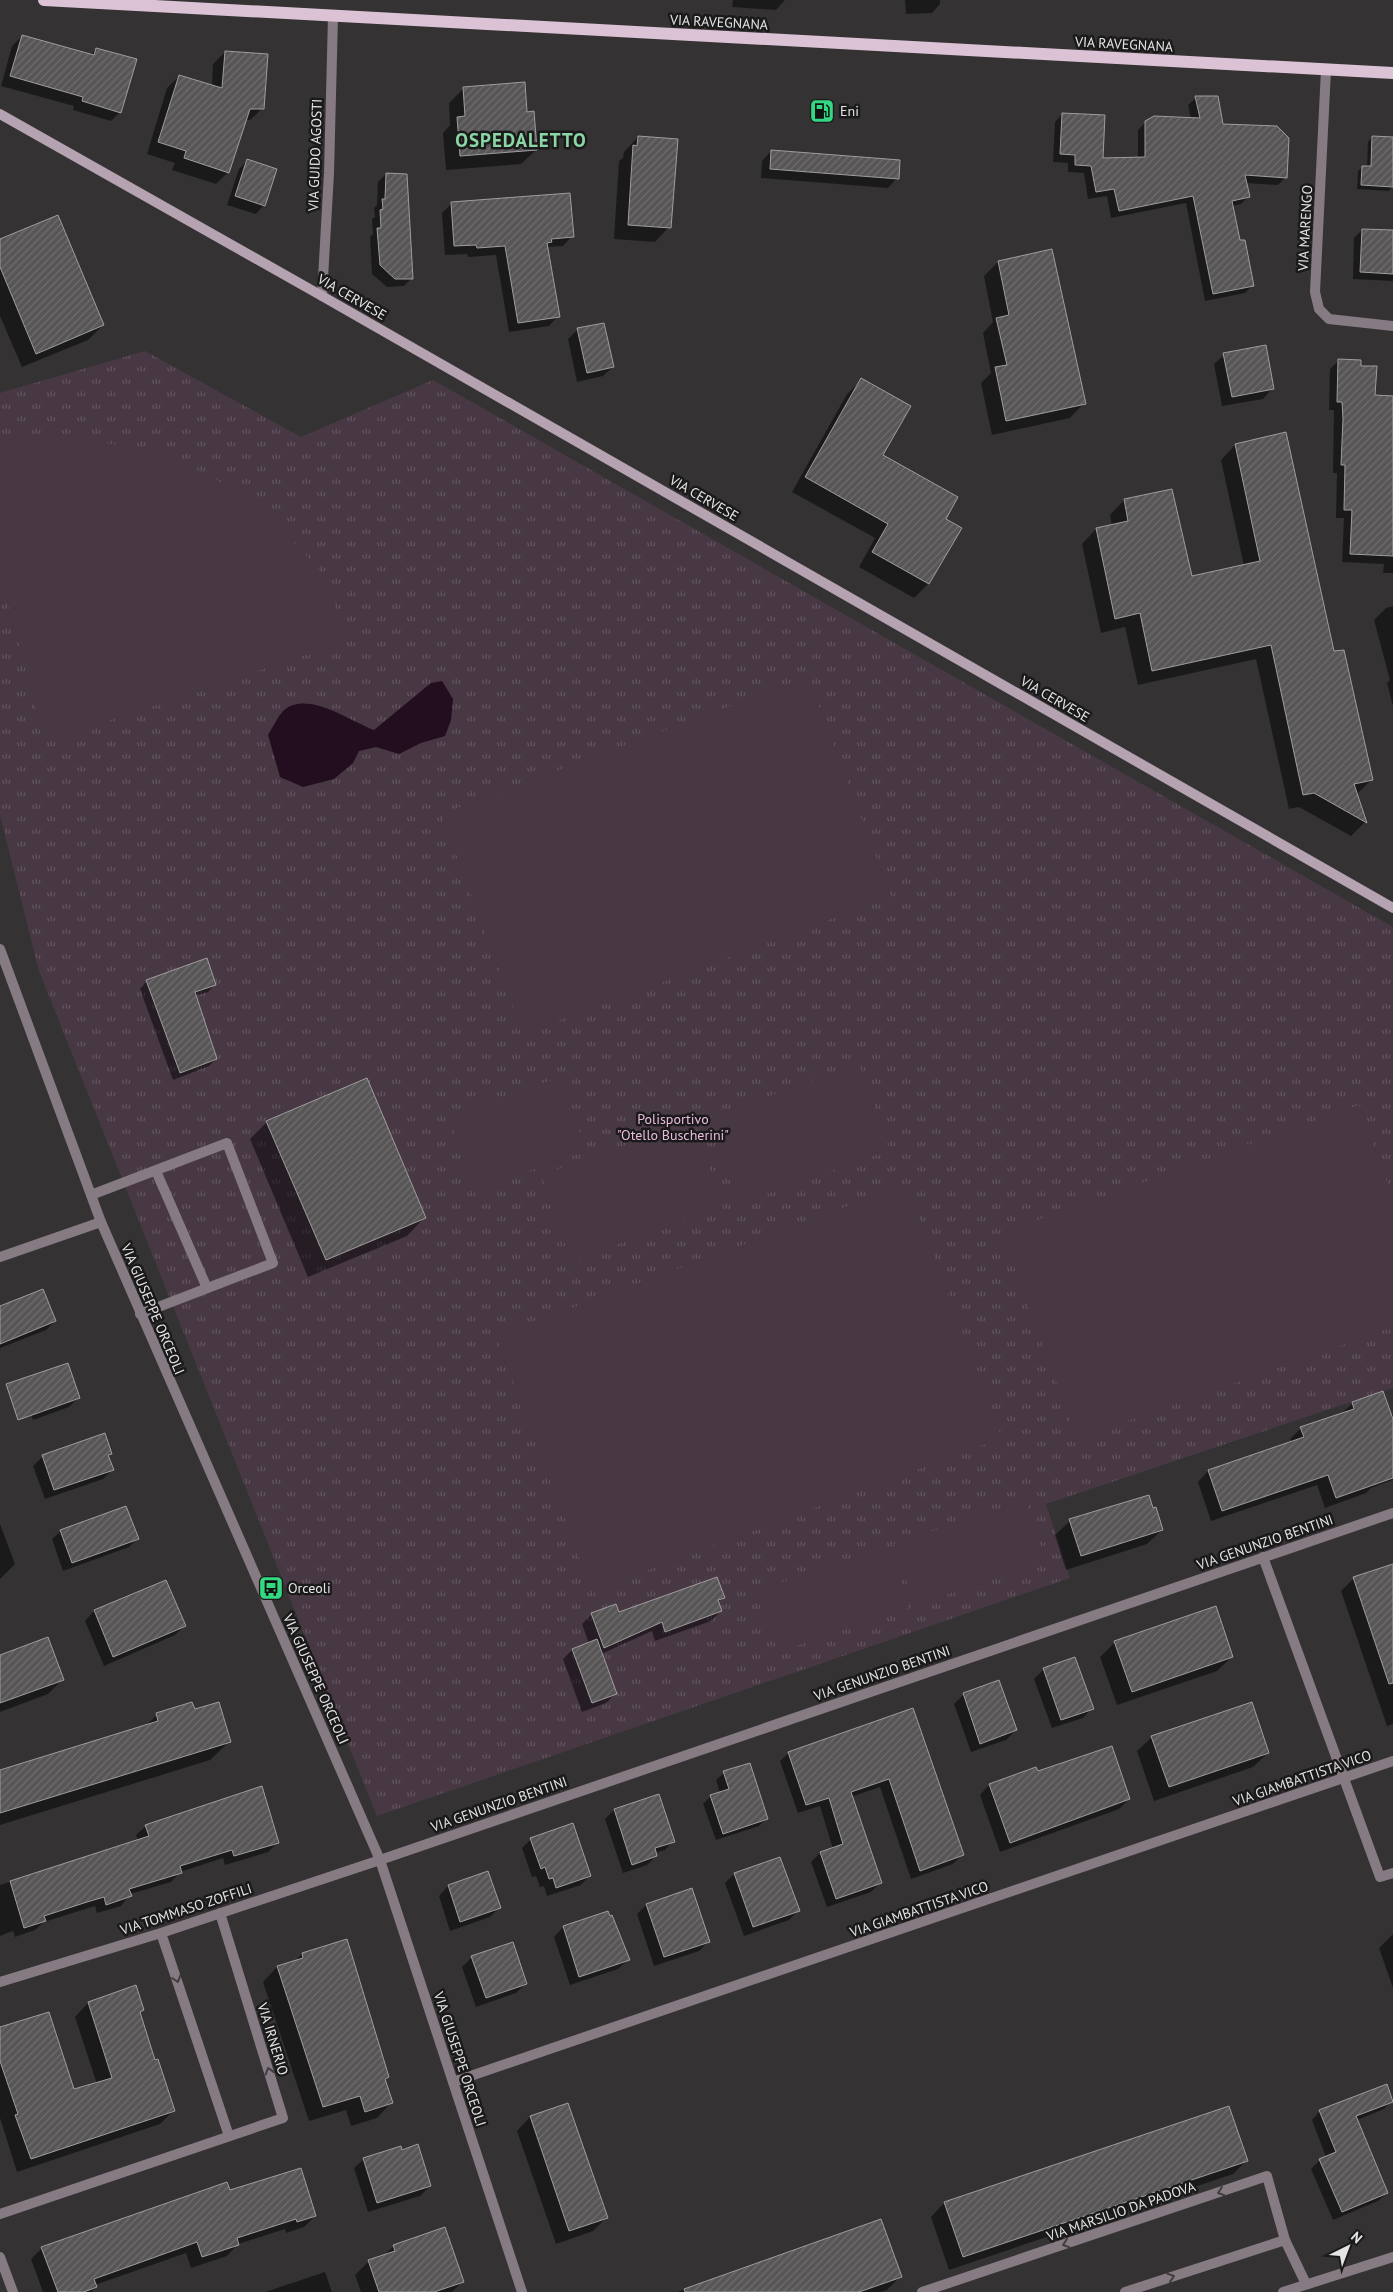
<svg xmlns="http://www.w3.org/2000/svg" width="1393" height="2292" viewBox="0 0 1393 2292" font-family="'PT Sans',sans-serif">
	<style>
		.park { fill: url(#park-tufts) }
		.pitch { fill: #483844 }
		.water { fill: #220e1e }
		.shadow { fill: #0007 }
		.building { fill: url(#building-hatch); stroke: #a09d9f }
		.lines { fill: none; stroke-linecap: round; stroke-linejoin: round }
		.service { stroke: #867b83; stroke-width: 10 }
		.minor { stroke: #867b83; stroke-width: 10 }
		.tertiary { stroke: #867b83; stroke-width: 10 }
		.secondary { stroke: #b6a3b1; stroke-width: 10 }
		.primary { stroke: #dbc2d4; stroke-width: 12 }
		.oneway { stroke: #403c3f }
		.labels { text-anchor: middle; stroke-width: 5; stroke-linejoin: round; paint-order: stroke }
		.street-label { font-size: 14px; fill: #e5e4e5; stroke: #1b1a1b }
		.poi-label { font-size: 14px; fill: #e5e4e5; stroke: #1b1a1b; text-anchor: start }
		.park-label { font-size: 14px; fill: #eabadf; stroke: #1b1a1b }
		.district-label { font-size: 19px; font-weight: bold; letter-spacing: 1px; fill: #8cd5a5; stroke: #1b1a1b }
	</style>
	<defs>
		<pattern id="park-tufts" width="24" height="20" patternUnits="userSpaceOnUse" patternTransform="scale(1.25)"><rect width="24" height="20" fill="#483844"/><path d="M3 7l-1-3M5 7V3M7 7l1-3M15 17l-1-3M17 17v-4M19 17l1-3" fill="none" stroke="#62555f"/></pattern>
		<pattern id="building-hatch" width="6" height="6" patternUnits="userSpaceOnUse" patternTransform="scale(1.25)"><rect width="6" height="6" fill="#575556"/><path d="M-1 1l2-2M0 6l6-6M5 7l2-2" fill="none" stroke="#6f6d6e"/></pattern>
	</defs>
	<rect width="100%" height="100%" fill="#343233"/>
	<path class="park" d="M145,351L301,437L433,380L1393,927V1388L1046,1504L1070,1578L377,1816L39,971L0,815V393Z"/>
	<path class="pitch" d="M22,441H83L121,445L162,453L215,479L264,511L317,567L351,640L45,742L0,574V448Z
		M808,677L891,897L523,1034L441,814Z
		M859,1064L890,1150L738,1204L708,1118Z
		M561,1077L586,1151L474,1190L448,1115Z
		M1359,1105L1393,1199V1327L1077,1439L1002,1233Z
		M693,1121L723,1207L571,1261L541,1175Z
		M907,1184L1002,1438L592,1591L496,1336Z
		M1026,1500L1046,1562L914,1605L894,1544Z
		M889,1547L909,1608L778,1652L757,1590Z"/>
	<path class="water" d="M442,681L453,699L451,720L445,736L421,743L399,754L376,747L359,751L353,763L334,779L303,787L280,777L268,735C273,727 277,718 283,711C306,689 350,721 374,730L431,683Z"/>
	<path class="shadow" d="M733,0H785L776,10L732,7Z
		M905,0H940V4L932,13L906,14Z
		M22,36L90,55L96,49L120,112L111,121L73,110L74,106L1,86L12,46Z
		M225,52L263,108L250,120H245L228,172L216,184L172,170L175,163L147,154L167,88L179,76L212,86L213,64Z
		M463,89L526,113L536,150L521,164L446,170L443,133L450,125L449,103Z
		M1196,98L1221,125L1286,177L1278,185L1246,183L1249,196L1241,204L1232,206L1239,242L1253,285L1245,293L1205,301L1186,203L1111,218L1107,196L1088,199L1084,173L1068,172V163L1053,162L1055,122L1062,114L1102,159L1138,158V130L1146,122L1191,119L1188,105Z
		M638,137L669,227L655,242L614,239L619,161L623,158L624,152Z
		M1372,137L1393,138V186L1389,191L1357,189L1358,171L1362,167H1367L1368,142Z
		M771,151L897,178L888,188L761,178L762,161Z
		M248,160L264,205L256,214L227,205L239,169Z
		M386,174L412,278L404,286L387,287L372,274L370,237L373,234L372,219L375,217L374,208L377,205L378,182Z
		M452,203L572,236L563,246L546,247L558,316L549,326L509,332L496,255L468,257L467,254L445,255L442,213Z
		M1362,230L1393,231V281L1353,279L1354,238Z
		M0,241L103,325L88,340L22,367L0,316Z
		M998,262L1084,403L1070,418L992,435L981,383L991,373L983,333L993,322L984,276Z
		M578,329L613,367L603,376L577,382L568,339Z
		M1224,355L1272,389L1263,399L1222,406L1214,364Z
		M1339,360L1360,367L1374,396L1393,397V573H1383L1384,564L1342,562L1344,518H1336L1337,473H1333L1334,410H1329L1330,369Z
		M862,380L882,456L944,520L960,528L928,584L914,598L859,567L875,538L792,492L847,394Z
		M1235,445L1333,652L1371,780L1356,795L1365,822L1351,836L1299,807L1289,809L1256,659L1138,685L1125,627L1101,633L1082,544L1096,529L1112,526L1110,515L1124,500L1191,577L1244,566L1221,460Z
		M1393,606V706L1387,683L1390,680L1374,620L1386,608Z
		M147,981L215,984L208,992L195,996L216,1059L209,1066L173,1080L140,989Z
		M267,1122L424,1218L407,1236L308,1277L250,1139Z
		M0,1308L55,1321L46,1330L0,1348Z
		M21,1387L79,1397L69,1407L33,1420Z
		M1353,1403L1393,1415V1480L1371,1488L1366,1493L1325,1508L1317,1485L1211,1521L1198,1482L1208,1471L1292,1443L1290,1439L1301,1428L1342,1413Z
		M111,1453L108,1457L112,1470L103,1479L45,1499L33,1466L43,1456Z
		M1070,1521L1162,1530L1147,1544L1066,1570L1055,1535Z
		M0,1524L15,1564L0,1579Z
		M61,1531L137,1539L129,1547L63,1571L52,1539Z
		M1393,1565V1724L1387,1726L1341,1591L1354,1578Z
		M165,1581L184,1626L175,1635L104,1666L85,1621L94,1611Z
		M723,1597L718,1603L721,1611L711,1621L655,1641L652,1631L601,1654L615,1694L606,1703L582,1712L563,1659L572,1650L589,1644L582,1624L592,1614H618Z
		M1115,1642L1232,1657L1217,1671L1117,1705L1100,1657Z
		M0,1656L62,1680L48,1694L0,1712Z
		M1044,1669L1092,1708L1083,1718L1052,1728L1034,1679Z
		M964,1694L1016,1730L1006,1740L971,1752L954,1704Z
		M913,1710L962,1855L953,1864L911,1879L880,1787L851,1797L880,1883L871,1892L827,1907L811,1862L820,1853L833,1849L820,1806L798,1813L780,1761L789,1753Z
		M194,1711L230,1741L210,1760L0,1825V1771L144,1727L157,1715Z
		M1152,1737L1268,1753L1253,1767L1154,1801L1137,1751Z
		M1036,1769L1037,1773L1129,1799L1119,1809L1000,1852L980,1795L989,1785Z
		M724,1773L767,1818L759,1826L716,1840L703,1804L711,1796L720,1793L716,1780Z
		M658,1796L673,1841L665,1850L655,1853L656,1856L647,1865L623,1873L605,1819L614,1810Z
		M146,1826L278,1842L268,1852L225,1865L223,1858L180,1872L171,1882L130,1894L121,1906L97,1913L95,1906L44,1922L35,1930L15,1937L13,1931L0,1936V1885L138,1841L136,1835Z
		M531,1839L590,1875L581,1885L547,1896L544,1886L540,1887L536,1876L532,1877L522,1848Z
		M734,1874L798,1911L789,1920L744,1936L725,1883Z
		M448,1886L500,1907L490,1917L450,1931L439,1896Z
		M646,1905L708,1942L699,1951L654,1966L637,1914Z
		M563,1927L628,1960L618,1969L570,1985L554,1937Z
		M1393,1934V1988L1379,1948Z
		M302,1954L388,2077L384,2081L391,2103L377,2118L351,2126L346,2110L309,2121L263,1982L277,1967L294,1962Z
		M472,1957L526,1983L516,1993L476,2007L462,1967Z
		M135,1987L143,2010L139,2014L154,2061L174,2110L160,2124L17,2172L0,2118V2029L73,2091L97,2084L75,2017L88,2003Z
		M1392,2101L1384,2109L1357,2120L1387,2193L1378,2201L1333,2220L1311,2169L1320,2160L1326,2157L1312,2120L1320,2111Z
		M567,2105L606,2218L593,2231L556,2244L517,2131L530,2117Z
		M1228,2107L1246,2161L1233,2174L949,2270L931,2217L944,2203Z
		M401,2151L430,2186L420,2196L368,2212L354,2168L364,2159Z
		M229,2192L315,2216L304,2227L286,2233L285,2229L238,2244L227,2256L191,2268L186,2253L95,2285L96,2287L91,2292H43L31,2259L42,2248Z
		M394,2246L462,2282L452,2292H361L355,2275L369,2261L383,2256Z
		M325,2272L332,2292H265Z
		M900,2277L887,2290L881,2292H677L716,2279Z"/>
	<path class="building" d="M22,35L94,55L96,48L137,59L121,113L82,101L83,97L10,76Z
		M225,51L268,54L264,109H250L229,173L184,158L186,151L158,142L179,75L222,88Z
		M525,82L527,112L534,111L537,150L460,156L457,117L465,116L463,87Z
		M1195,96H1218L1223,124L1277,126L1289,138L1287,178L1245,175L1250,197L1232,201L1240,240H1245L1254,286L1213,294L1193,196L1119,211L1114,189L1096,192L1091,166L1075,165V155L1060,154L1062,113L1105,115L1103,158L1145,157V121L1154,116L1200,118Z
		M638,136L678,139L671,228L628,225L633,145L637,146Z
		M1372,136L1393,137V187L1361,185L1362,166H1371Z
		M771,150L900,160L899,179L770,169Z
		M247,159L277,169L265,206L235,196Z
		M386,173L407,174L413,279H395L380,265L377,228H381L380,210L383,209L382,199H385Z
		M570,193L574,237L551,239L552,242L547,243L560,317L518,323L505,246L477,248L476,245L454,246L451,202Z
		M58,215L104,325L36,354L0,267V239Z
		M1362,229L1393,230V274L1360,272Z
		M1052,249L1086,404L1006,421L995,367L1007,365L996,318L1009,315L998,261Z
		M604,323L614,367L587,373L577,328Z
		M1266,345L1274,389L1232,397L1223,353Z
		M1338,359L1361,360V366H1377L1375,395L1393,396V556L1350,554L1352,510H1344L1345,465H1341L1343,419L1342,402H1337Z
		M861,378L911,406L883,455L958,497L946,519L962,528L929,584L872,552L888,524L805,477Z
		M1286,432L1334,651L1344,650L1373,780L1354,784L1367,823L1314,793L1303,795L1271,645L1152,671L1140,613L1115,619L1096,528L1128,521L1124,499L1172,489L1192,576L1260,561L1235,444Z
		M207,958L216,985L195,992L217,1059L180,1073L146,980Z
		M367,1078L426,1218L326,1260L266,1121Z
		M43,1289L56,1321L0,1344V1306Z
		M68,1363L80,1398L18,1420L6,1384Z
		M1383,1391L1393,1419V1478L1336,1498L1328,1475L1222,1511L1208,1470L1304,1437L1300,1427L1354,1409L1352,1402Z
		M105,1433L112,1454L108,1455L114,1470L54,1490L42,1455Z
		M1149,1495L1153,1508L1156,1507L1163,1530L1081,1556L1069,1519Z
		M126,1506L139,1539L72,1563L60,1530Z
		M1393,1564V1683L1389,1684L1353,1577Z
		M717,1577L725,1598L718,1600L722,1611L665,1632L662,1622L604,1648L591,1613L616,1604L619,1612Z
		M166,1580L186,1626L113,1657L94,1610Z
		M1216,1606L1233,1657L1132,1692L1114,1641Z
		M48,1637L64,1680L0,1703V1655Z
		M597,1639L617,1694L592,1703L572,1649Z
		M1075,1657L1094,1709L1061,1720L1043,1668Z
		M999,1680L1017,1730L980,1744L963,1693Z
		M192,1702L195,1709L219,1702L231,1742L0,1813V1770L158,1721L156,1713Z
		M1252,1702L1269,1753L1169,1787L1151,1736Z
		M913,1708L964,1855L920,1871L889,1779L851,1792L882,1883L836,1899L820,1852L843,1844L829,1798L806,1805L788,1752Z
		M1112,1746L1130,1799L1010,1843L989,1784L1036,1767L1038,1771Z
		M750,1763L768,1819L723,1834L710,1795L729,1789L723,1771Z
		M262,1786L279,1843L234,1856L232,1850L180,1866L182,1873L129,1889L132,1896L106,1905L104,1897L87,1902L44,1916L46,1921L24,1928L10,1881L149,1836L145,1825Z
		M659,1794L675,1842L655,1848L657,1856L632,1865L614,1809Z
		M573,1823L591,1876L556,1888L553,1878L549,1879L545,1867L541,1869L530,1838Z
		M780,1857L800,1911L753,1927L734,1873Z
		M488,1871L501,1908L460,1922L448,1885Z
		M692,1888L710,1942L664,1957L646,1904Z
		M608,1911L610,1916L612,1915L630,1960L579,1977L563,1926Z
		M347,1939L389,2077L385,2079L393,2103L365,2112L360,2096L323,2107L277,1966L303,1958L302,1953Z
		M513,1942L527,1984L486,1998L471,1956Z
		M136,1985L144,2010L140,2012L155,2060L158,2059L175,2111L31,2159L15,2115L18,2114L0,2061V2027L49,2012L74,2089L112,2078L88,2002Z
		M1387,2084L1393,2102L1356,2116L1388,2193L1342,2212L1319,2159L1336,2152L1319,2110Z
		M568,2103L608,2218L569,2231L530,2116Z
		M1229,2106L1248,2161L963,2257L944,2202Z
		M418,2144L431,2186L377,2203L363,2158L401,2146L402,2150Z
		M301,2168L316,2216L297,2222L296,2219L237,2238L239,2245L202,2257L197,2242L94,2279L97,2287L84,2292H58L41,2247L227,2182L230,2190Z
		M881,2219L902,2277L859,2292H685L684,2289Z
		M445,2227L464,2282L434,2292H379L368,2260L395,2251L393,2245Z"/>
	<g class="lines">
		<path class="service" d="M156,1171L207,1288
			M91,1195L227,1143L273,1263L140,1314"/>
		<path class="minor" d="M1326,70L1315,292L1319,309L1329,319L1393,326
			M322,296L329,173L333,16
			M0,1257L101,1222
			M1263,1557L1380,1877L1393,1873
			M161,1933L229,2136
			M0,1982L161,1933L380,1860L1393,1513
			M453,2082L1393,1761
			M0,2214L283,2118L220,1913
			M1285,2240L1306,2284
			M0,2257L13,2292
			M922,2292L1267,2176L1285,2240L1125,2292"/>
		<path class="tertiary" d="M0,949L101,1222L380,1860L522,2292
			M1283,2292L1393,2257"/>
		<path class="secondary" d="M0,114L322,296L1393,908"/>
		<path class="primary" d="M44,0L1393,73"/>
	</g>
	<defs><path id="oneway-chevron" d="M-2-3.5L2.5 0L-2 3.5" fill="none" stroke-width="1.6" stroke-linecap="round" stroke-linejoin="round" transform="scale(1.25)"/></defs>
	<g class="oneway">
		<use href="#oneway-chevron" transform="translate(177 1979) rotate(72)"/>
		<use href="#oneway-chevron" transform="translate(269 2071) rotate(-107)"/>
		<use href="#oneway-chevron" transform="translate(1221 2192) rotate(161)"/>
		<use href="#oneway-chevron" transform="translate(1066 2244) rotate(161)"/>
		<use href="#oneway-chevron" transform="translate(1171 2277) rotate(-18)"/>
	</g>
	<defs>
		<symbol id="fuel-square" viewBox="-11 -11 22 22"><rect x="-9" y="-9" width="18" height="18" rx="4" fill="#32d882" stroke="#1b1a1b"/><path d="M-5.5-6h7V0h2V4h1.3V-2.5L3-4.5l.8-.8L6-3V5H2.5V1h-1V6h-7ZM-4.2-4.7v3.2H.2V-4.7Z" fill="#111"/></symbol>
		<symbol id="bus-square" viewBox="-11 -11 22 22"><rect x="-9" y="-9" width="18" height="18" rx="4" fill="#32d882" stroke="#1b1a1b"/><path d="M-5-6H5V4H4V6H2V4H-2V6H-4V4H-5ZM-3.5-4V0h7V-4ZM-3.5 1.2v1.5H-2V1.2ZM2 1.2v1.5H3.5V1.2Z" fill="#111"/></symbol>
	</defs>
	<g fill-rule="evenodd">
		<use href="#fuel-square" x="808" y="97" width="28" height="28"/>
		<use href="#bus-square" x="257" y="1574" width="28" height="28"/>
	</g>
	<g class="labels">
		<g class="street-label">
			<text transform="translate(719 22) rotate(3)" y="5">VIA RAVEGNANA</text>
			<text transform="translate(1124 44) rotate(3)" y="5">VIA RAVEGNANA</text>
			<text transform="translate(315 155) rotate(-88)" y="5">VIA GUIDO AGOSTI</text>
			<text transform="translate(1305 228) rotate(-87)" y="5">VIA MARENGO</text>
			<text transform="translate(352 297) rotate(30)" y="5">VIA CERVESE</text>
			<text transform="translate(704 498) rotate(30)" y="5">VIA CERVESE</text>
			<text transform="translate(1055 699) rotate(30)" y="5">VIA CERVESE</text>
			<text transform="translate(153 1309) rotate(67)" y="5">VIA GIUSEPPE ORCEOLI</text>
			<text transform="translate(1265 1542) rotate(-19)" y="5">VIA GENUNZIO BENTINI</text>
			<text transform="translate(882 1673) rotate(-19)" y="5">VIA GENUNZIO BENTINI</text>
			<text transform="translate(316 1679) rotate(66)" y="5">VIA GIUSEPPE ORCEOLI</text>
			<text transform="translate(1302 1778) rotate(-19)" y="5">VIA GIAMBATTISTA VICO</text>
			<text transform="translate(499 1804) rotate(-19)" y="5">VIA GENUNZIO BENTINI</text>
			<text transform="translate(186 1909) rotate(-18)" y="5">VIA TOMMASO ZOFFILI</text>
			<text transform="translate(919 1909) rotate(-19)" y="5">VIA GIAMBATTISTA VICO</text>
			<text transform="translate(273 2039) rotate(73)" y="5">VIA IRNERIO</text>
			<text transform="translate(460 2059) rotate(72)" y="5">VIA GIUSEPPE ORCEOLI</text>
			<text transform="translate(1121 2211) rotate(-19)" y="5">VIA MARSILIO DA PADOVA</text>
		</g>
		<g class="poi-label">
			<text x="840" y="116">Eni</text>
			<text x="288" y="1593">Orceoli</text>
		</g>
		<g class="park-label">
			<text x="673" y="1124">Polisportivo<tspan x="673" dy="16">"Otello Buscherini"</tspan></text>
		</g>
		<g class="district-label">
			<text x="521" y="147">OSPEDALETTO</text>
		</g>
	</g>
	<g transform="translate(1348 2247) rotate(42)" stroke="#1b1a1b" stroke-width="4" paint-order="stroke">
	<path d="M0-4L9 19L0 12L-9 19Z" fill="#e5e4e5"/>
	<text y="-8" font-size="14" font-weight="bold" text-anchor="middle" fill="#e5e4e5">N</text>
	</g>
</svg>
